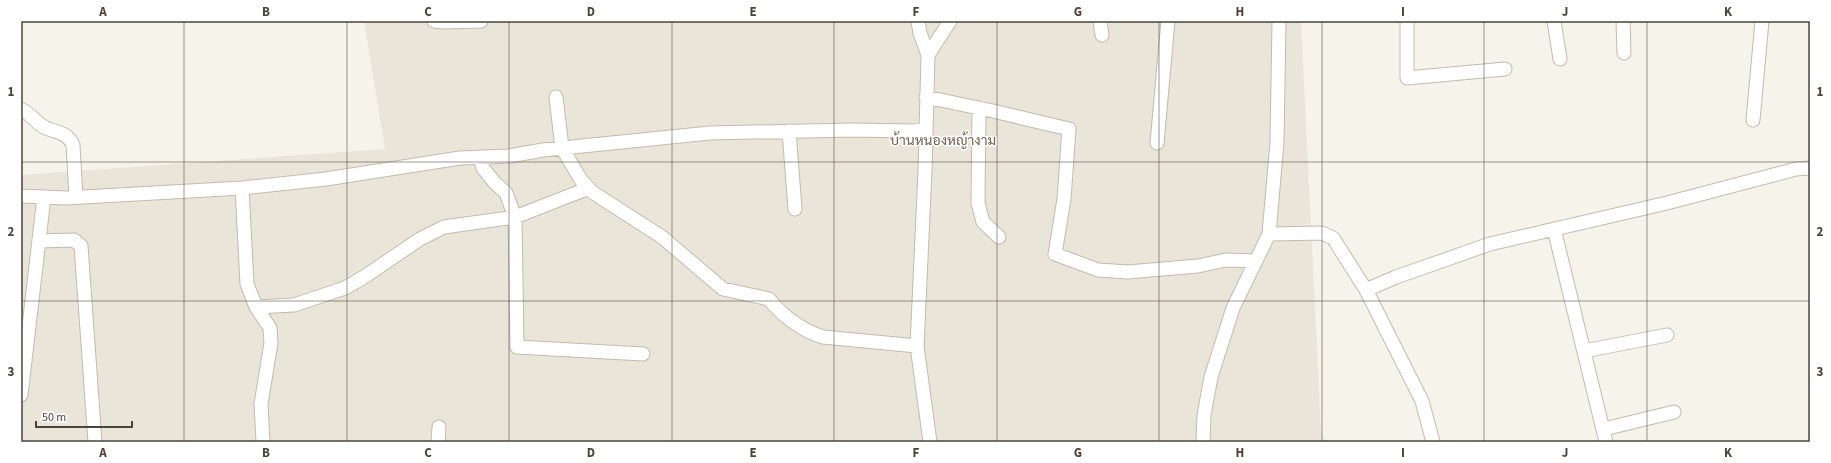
<svg xmlns="http://www.w3.org/2000/svg" width="1831" height="463" viewBox="0 0 1831 463" font-family="'Source Sans 3',Sarabun,sans-serif">
	<style>
		.residential { fill: #eae5d9 }
		.lines { fill: none; stroke-linecap: round; stroke-linejoin: round }
		.minor-casing { stroke: #c3bbad; stroke-width: 15 }
		.minor { stroke: #fff; stroke-width: 13 }
		.grid { fill: none; stroke: #4b4438; stroke-width: 1; stroke-opacity: 0.55 }
		.labels { text-anchor: middle; stroke-width: 3; stroke-linejoin: round; paint-order: stroke }
		.quarter-label { font-size: 14px; fill: #6f624f; stroke: #fff }
		.neatline { fill: none; stroke: #4b4438; stroke-width: 1.5 }
		.grid-label { font-size: 13px; text-anchor: middle; font-weight: bold; fill: #4b4438 }
	</style>
	<rect width="100%" height="100%" fill="#f6f3eb"/>
	<path class="residential" d="M364,21H1301L1321,431L1325,442H21V175L385,149Z"/>
	<g class="lines">
		<defs>
			<path id="minor" d="M434,21L442,22L481,21
				M918,21L920,33L928,55
				M1100,21L1102,35
				M1407,21V78L1505,69
				M1554,21L1560,59
				M1623,21L1624,53
				M556,97L562,148L581,180L592,192L662,237L723,289L769,299C782,316 803,331 823,337L917,346
				M926,97L993,111L1069,129L1064,199L1055,254L1098,270L1128,272L1198,266L1226,260L1256,261
				M979,108L978,203L983,222L999,237
				M21,109C30,113 35,122 44,127C55,133 67,131 73,145L76,197
				M1753,120L1762,21
				M789,131L795,209
				M1157,143L1168,21
				M480,157L483,168L495,183L506,193L515,217L517,347L643,354
				M242,188L247,284L256,307L270,328L271,343L261,404L263,442
				M21,196L66,198L242,188L326,179L460,158L509,156L543,150L710,133L851,130L913,131L926,130
				M1554,229L1606,442
				M1269,234L1322,233L1333,238L1366,290L1422,401L1433,442
				M40,241L74,240L81,246L95,442
				M1366,290L1396,277L1490,244L1667,203L1796,169L1810,168
				M256,307L294,305L345,288L364,277L420,239L444,227L515,217L589,188
				M1584,351L1667,335
				M21,395L44,197
				M1604,429L1674,412
				M438,442L439,427
				M930,442L917,346L925,171L928,55L950,21
				M1203,442L1204,415L1211,377L1233,308L1269,234L1277,142L1279,21"/>
		</defs>
		<use href="#minor" class="minor-casing"/>
		<use href="#minor" class="minor"/>
	</g>
	<path class="grid" d="M184,21V442M347,21V442M509,21V442M672,21V442M834,21V442M997,21V442M1159,21V442M1322,21V442M1484,21V442M1647,21V442M21,162H1810M21,301H1810"/>
	<g class="labels">
		<g class="quarter-label">
			<text x="943" y="145">บ้านหนองหญ้างาม</text>
		</g>
	</g>
	<rect width="1831" height="463" fill="none" stroke="#ffffff" stroke-width="44"/>
	<path d="M36 421v6h96v-6" fill="none" stroke="#4b4438" stroke-width="2"/>
	<text x="42" y="421" font-size="12" fill="#4b4438" stroke="#ffffff" stroke-width="3" paint-order="stroke">50 m</text>
	<rect x="22" y="22" width="1787" height="419" class="neatline"/>
	<g class="grid-label">
		<text x="103" y="16">A</text>
		<text x="266" y="16">B</text>
		<text x="428" y="16">C</text>
		<text x="591" y="16">D</text>
		<text x="753" y="16">E</text>
		<text x="916" y="16">F</text>
		<text x="1078" y="16">G</text>
		<text x="1240" y="16">H</text>
		<text x="1403" y="16">I</text>
		<text x="1565" y="16">J</text>
		<text x="1728" y="16">K</text>
		<text x="11" y="96">1</text>
		<text x="1820" y="96">1</text>
		<text x="11" y="236">2</text>
		<text x="1820" y="236">2</text>
		<text x="11" y="376">3</text>
		<text x="1820" y="376">3</text>
		<text x="103" y="457">A</text>
		<text x="266" y="457">B</text>
		<text x="428" y="457">C</text>
		<text x="591" y="457">D</text>
		<text x="753" y="457">E</text>
		<text x="916" y="457">F</text>
		<text x="1078" y="457">G</text>
		<text x="1240" y="457">H</text>
		<text x="1403" y="457">I</text>
		<text x="1565" y="457">J</text>
		<text x="1728" y="457">K</text>
	</g>
</svg>
